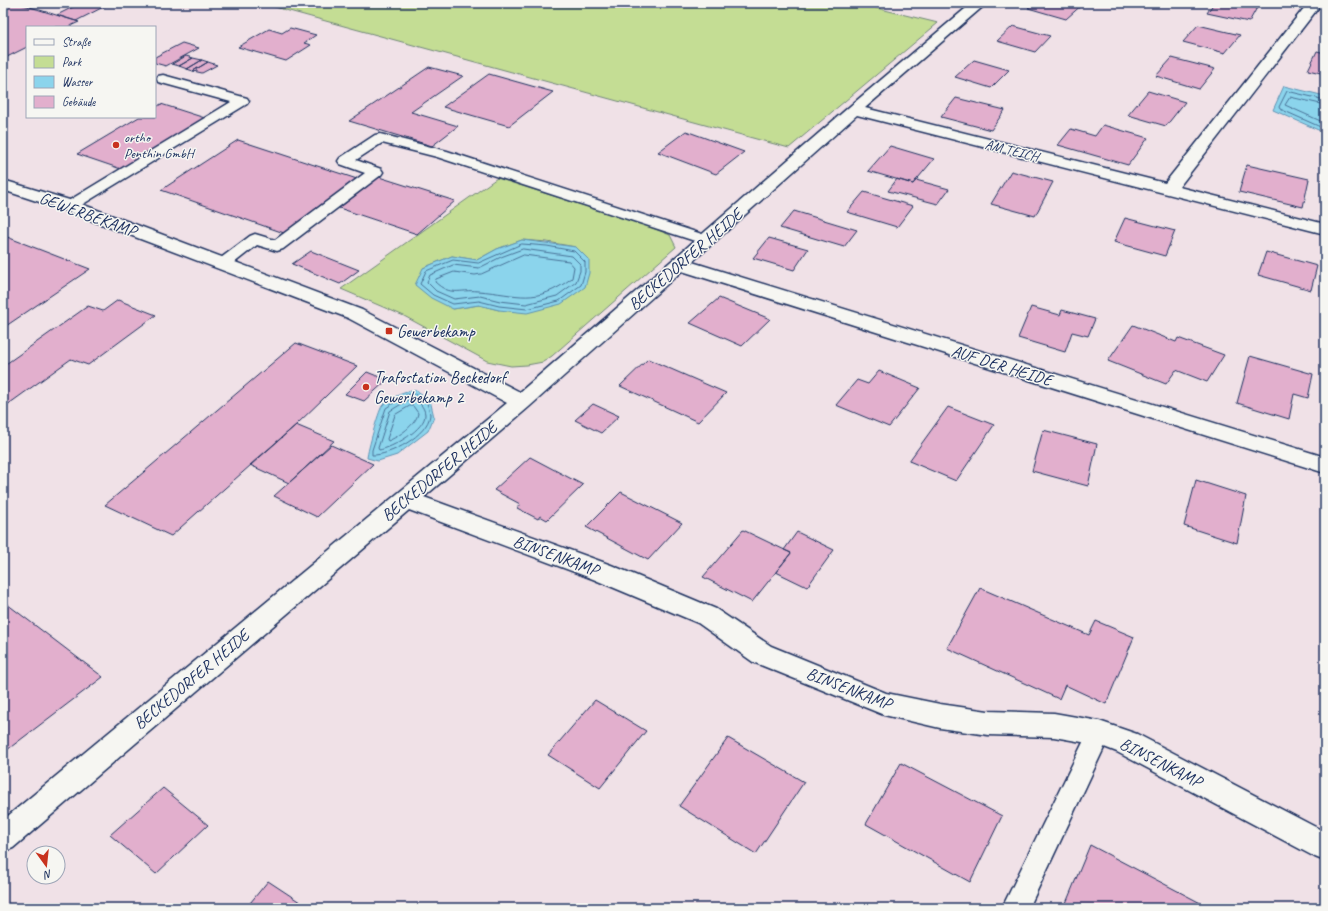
<svg xmlns="http://www.w3.org/2000/svg" width="1328" height="911" viewBox="0 0 1328 911" font-family="Caveat,sans-serif">
	<style>
		.green { fill: #c4dd94; stroke: #708679; fill-rule: evenodd }
		.water { fill: #8bd4ec; stroke: #5e92b3 }
		.lines { fill: none; stroke-linecap: round; stroke-linejoin: round }
		.shore { stroke: #487197; stroke-width: 1 }
		.building { fill: #e2afcd; stroke: #1b2f5e }
		.service-casing { stroke: #1b2f5e; stroke-width: 3 }
		.minor-casing { stroke: #1b2f5e; stroke-width: 3 }
		.service { fill: #f6f6f2; fill-rule: evenodd }
		.minor { fill: #f6f6f2; fill-rule: evenodd }
		.poi-dot { fill: #c8321e; stroke: #f6f6f2; stroke-width: 1.5 }
		.labels { text-anchor: middle; stroke-width: 3; stroke-linejoin: round; paint-order: stroke }
		.far-poi-label { font-size: 14px; fill: #1b2f5e; stroke: #f6f6f2; text-anchor: start }
		.far-street-label { font-size: 14px; fill: #1b2f5e; stroke: #f6f6f2 }
		.street-label { font-size: 17px; fill: #1b2f5e; stroke: #f6f6f2 }
		.poi-label { font-size: 17px; fill: #1b2f5e; stroke: #f6f6f2; text-anchor: start }
	</style>
	<rect width="100%" height="100%" fill="#f0e1e7"/>
	<filter id="ink" filterUnits="userSpaceOnUse"><feTurbulence type="fractalNoise" baseFrequency=".025" numOctaves="2"/><feDisplacementMap in="SourceGraphic" scale="8" xChannelSelector="R" yChannelSelector="G"/><feConvolveMatrix kernelMatrix="1 2 1 2 8 2 1 2 1" color-interpolation-filters="sRGB"/></filter>
	<g filter="url(#ink)">
		<path class="green" d="M260,3H856L938,23L789,148Z
			M497,178L648,226L670,235L676,247L552,356L543,362L527,365L511,366L487,361L404,316L341,289ZM522,240L547,242L576,247L499,310L479,305L453,309L423,268L452,256L477,260L497,249Z"/>
		<path class="water" d="M1284,86L1325,96V133L1273,110Z
			M522,240L576,247L589,260V273L585,287L561,304L527,313L499,310L479,305L453,309L431,298L415,285L423,268L452,256L477,260L497,249Z
			M416,390L430,400L434,417L428,431L397,455L378,461L367,458C368,449 378,413 382,406C388,398 407,391 416,390Z"/>
		<g class="lines">
			<path class="shore" d="M1325,100L1287,91L1279,107L1280,109L1325,129
				M1325,105L1290,97L1285,105L1325,123
				M522,244L547,246L574,251L585,262V272L581,285L559,301L527,309L499,306L479,301L453,304L433,295L420,284L426,271L453,260L478,263Z
				M523,249L572,256L580,264V271L576,282L557,296L526,304L500,301L480,296L454,299L436,291L427,282L430,275L453,265L479,268L501,257Z
				M524,255L569,261L574,267L572,278C535,306 519,294 478,291C459,289 451,297 435,282L436,279L454,272L475,275L481,274Z
				M415,394L427,403C428,407 430,411 430,415C428,435 390,456 372,455V450L386,408L406,395Z
				M414,399C419,403 424,406 425,414C426,429 392,448 379,450L378,448L390,411L408,400Z
				M410,406H413L418,413C417,424 398,437 388,441L387,439L395,415Z"/>
		</g>
		<path class="building" d="M3,3H17L79,22L68,27H27V47L3,59Z
			M81,3H111L76,21L57,15Z
			M1034,3H1084L1066,19L1028,8Z
			M1214,3H1252L1259,4L1249,22L1207,13Z
			M1198,25L1240,35L1225,53L1183,42Z
			M1013,26L1050,36L1035,52L997,41Z
			M290,28L316,35L304,43L311,45L286,61L238,47L269,29L282,33Z
			M182,43L199,48L166,66L155,63V57Z
			M1317,51L1325,53V74L1308,70Z
			M186,56L193,58L179,66L172,64Z
			M193,58L202,60L187,69L179,66Z
			M1172,58L1215,69L1199,89L1156,76Z
			M202,60L208,62L193,71L187,69Z
			M974,60L1009,70L991,88L955,77Z
			M208,62L217,65L202,73L193,71Z
			M429,67L463,76L411,112L458,126L432,146L349,121Z
			M489,74L553,92L509,126L443,107Z
			M1148,91L1185,102L1166,126L1128,115Z
			M956,98L1005,110L991,130L941,117Z
			M161,104L208,119L124,170L77,154L139,117H155V108Z
			M1103,125L1148,138L1128,165L1058,145L1071,129L1095,136Z
			M686,131L744,152L716,174L658,152Z
			M238,140L357,179L284,233L161,190Z
			M890,146L934,159L913,184L868,171Z
			M1247,165L1309,179L1303,207L1239,192Z
			M1011,171L1053,182L1035,216L991,204Z
			M379,177L455,201L417,234L339,208Z
			M897,179L913,184L916,180L949,189L938,204L888,191Z
			M864,192L913,206L897,227L847,212Z
			M794,211L857,230L844,247L780,228Z
			M1125,218L1175,231L1165,256L1114,242Z
			M7,237L90,269L3,328V240Z
			M769,238L808,249L794,270L753,258Z
			M311,251L359,270L340,284L292,264Z
			M1266,252L1317,266L1311,290L1258,275Z
			M719,298L770,319L742,346L690,323Z
			M118,300L156,315L88,365L71,359L3,408V366L88,306L103,311Z
			M1031,307L1060,315L1062,310L1095,319L1088,336L1072,332L1065,352L1018,338Z
			M1133,325L1176,342L1178,338L1224,355L1207,382L1176,370L1166,384L1108,361Z
			M296,343L357,366L296,425L171,536L105,505Z
			M1250,356L1313,374L1308,398L1294,394L1289,419L1237,403Z
			M648,359L726,393L698,422L620,386Z
			M879,371L920,388L889,427L836,405L857,380L868,384Z
			M367,372L387,380L364,401L345,394Z
			M593,404L619,416L601,433L575,420Z
			M948,407L994,425L956,481L909,461Z
			M296,425L334,441L289,483L250,465Z
			M1043,430L1097,444L1088,486L1032,471Z
			M331,445L373,464L317,517L274,496Z
			M530,457L583,485L547,520L540,516L538,519L517,508L520,504L494,490Z
			M1196,480L1246,496L1237,543L1184,526Z
			M621,492L682,523L648,560L586,527Z
			M743,530L791,553L752,602L703,577Z
			M797,532L834,550L807,587L776,572L791,553L784,550Z
			M980,588L1089,635L1096,621L1134,637L1106,704L1065,685L1059,699L947,648Z
			M3,601L103,677L3,753Z
			M595,700L646,731L600,788L548,755Z
			M728,738L804,782L756,854L679,806Z
			M901,763L1002,816L970,882L866,824Z
			M163,788L208,825L156,874L110,835Z
			M1090,845L1210,908H1064Z
			M268,881L309,908H246Z"/>
		<g class="lines">
			<defs>
				<path id="service" d="M163,75L247,98L249,101L247,104L75,209L70,210L65,209L63,206L65,203L231,102L158,82L157,79L158,76Z
					M380,134L447,151L711,237L714,240L711,243L706,245L701,243L437,157L382,143L356,160L381,169L383,172L381,175L283,249L277,251L257,245L229,267L223,269L217,267L215,264L217,261L250,236L255,234L275,240L365,173L340,164L338,161L340,158L375,135Z
					M1099,723L1107,726L1111,733L1029,908H1002L1091,726Z"/>
				<path id="minor" d="M972,3H987L865,108L1165,183L1308,3H1322L1179,187L1325,224V234L857,115L692,262L1325,457V473L682,271L529,407L424,497L611,565L716,609L771,646L886,693L940,704L988,711L1054,713L1099,721L1137,734L1325,832V861L1315,857L1117,752L1099,745L1054,737L988,735L940,728L884,715L753,662L698,623L593,579L409,510L13,848L3,852V820L507,403L348,318L64,210L3,190V180L76,202L362,310L520,392L849,107Z"/>
			</defs>
			<use href="#service" class="service-casing"/>
			<use href="#minor" class="minor-casing"/>
			<use href="#service" class="service"/>
			<use href="#minor" class="minor"/>
		</g>
	</g>
	<g class="poi-dot">
		<circle cx="116" cy="145" r="4"/>
		<rect x="385" y="327" width="8" height="8" rx="2"/>
		<circle cx="366" cy="387" r="4"/>
	</g>
	<g class="labels">
		<g class="far-poi-label">
			<text x="124" y="142">ortho<tspan x="124" dy="16">Penthin GmbH</tspan></text>
		</g>
		<g class="far-street-label">
			<text transform="translate(1012 150) rotate(14)" y="5">AM TEICH</text>
		</g>
		<g class="street-label">
			<text transform="translate(88 214) rotate(20)" y="6">GEWERBEKAMP</text>
			<text transform="translate(685 259) rotate(-41)" y="6">BECKEDORFER HEIDE</text>
			<text transform="translate(1002 365) rotate(17)" y="6">AUF DER HEIDE</text>
			<text transform="translate(439 471) rotate(-40)" y="6">BECKEDORFER HEIDE</text>
			<text transform="translate(556 555) rotate(20)" y="6">BINSENKAMP</text>
			<text transform="translate(191 679) rotate(-40)" y="6">BECKEDORFER HEIDE</text>
			<text transform="translate(849 688) rotate(21)" y="6">BINSENKAMP</text>
			<text transform="translate(1161 762) rotate(27)" y="6">BINSENKAMP</text>
		</g>
		<g class="poi-label">
			<text x="397" y="337">Gewerbekamp</text>
			<text x="374" y="383">Trafostation Beckedorf<tspan x="374" dy="20">Gewerbekamp 2</tspan></text>
		</g>
	</g>
	<rect width="1328" height="911" fill="none" stroke="#f6f6f2" stroke-width="16"/>
	<rect x="8" y="8" width="1312" height="895" fill="none" stroke="#1b2f5e" stroke-width="1.5" filter="url(#ink)"/>
	<rect x="26" y="26" width="130" height="92" fill="#f6f6f2" stroke="#9ea6b7"/>
	<rect x="34" y="39" width="20" height="6" fill="#f6f6f2" stroke="#9ea6b7"/>
	<text x="62" y="46" font-size="12" fill="#1b2f5e">Straße</text>
	<rect x="34" y="56" width="20" height="12" fill="#c4dd94" stroke="#9ea6b7"/>
	<text x="62" y="66" font-size="12" fill="#1b2f5e">Park</text>
	<rect x="34" y="76" width="20" height="12" fill="#8bd4ec" stroke="#9ea6b7"/>
	<text x="62" y="86" font-size="12" fill="#1b2f5e">Wasser</text>
	<rect x="34" y="96" width="20" height="12" fill="#e2afcd" stroke="#9ea6b7"/>
	<text x="62" y="106" font-size="12" fill="#1b2f5e">Gebäude</text>
	<g transform="translate(46 865) rotate(165)"><circle r="19" fill="#f6f6f2" stroke="#9ea6b7"/>
	<path d="M0-3L7 15L0 10L-7 15Z" fill="#c8321e"/>
	<text y="-6" font-size="11" font-weight="bold" text-anchor="middle" fill="#1b2f5e">N</text>
	</g>
</svg>
